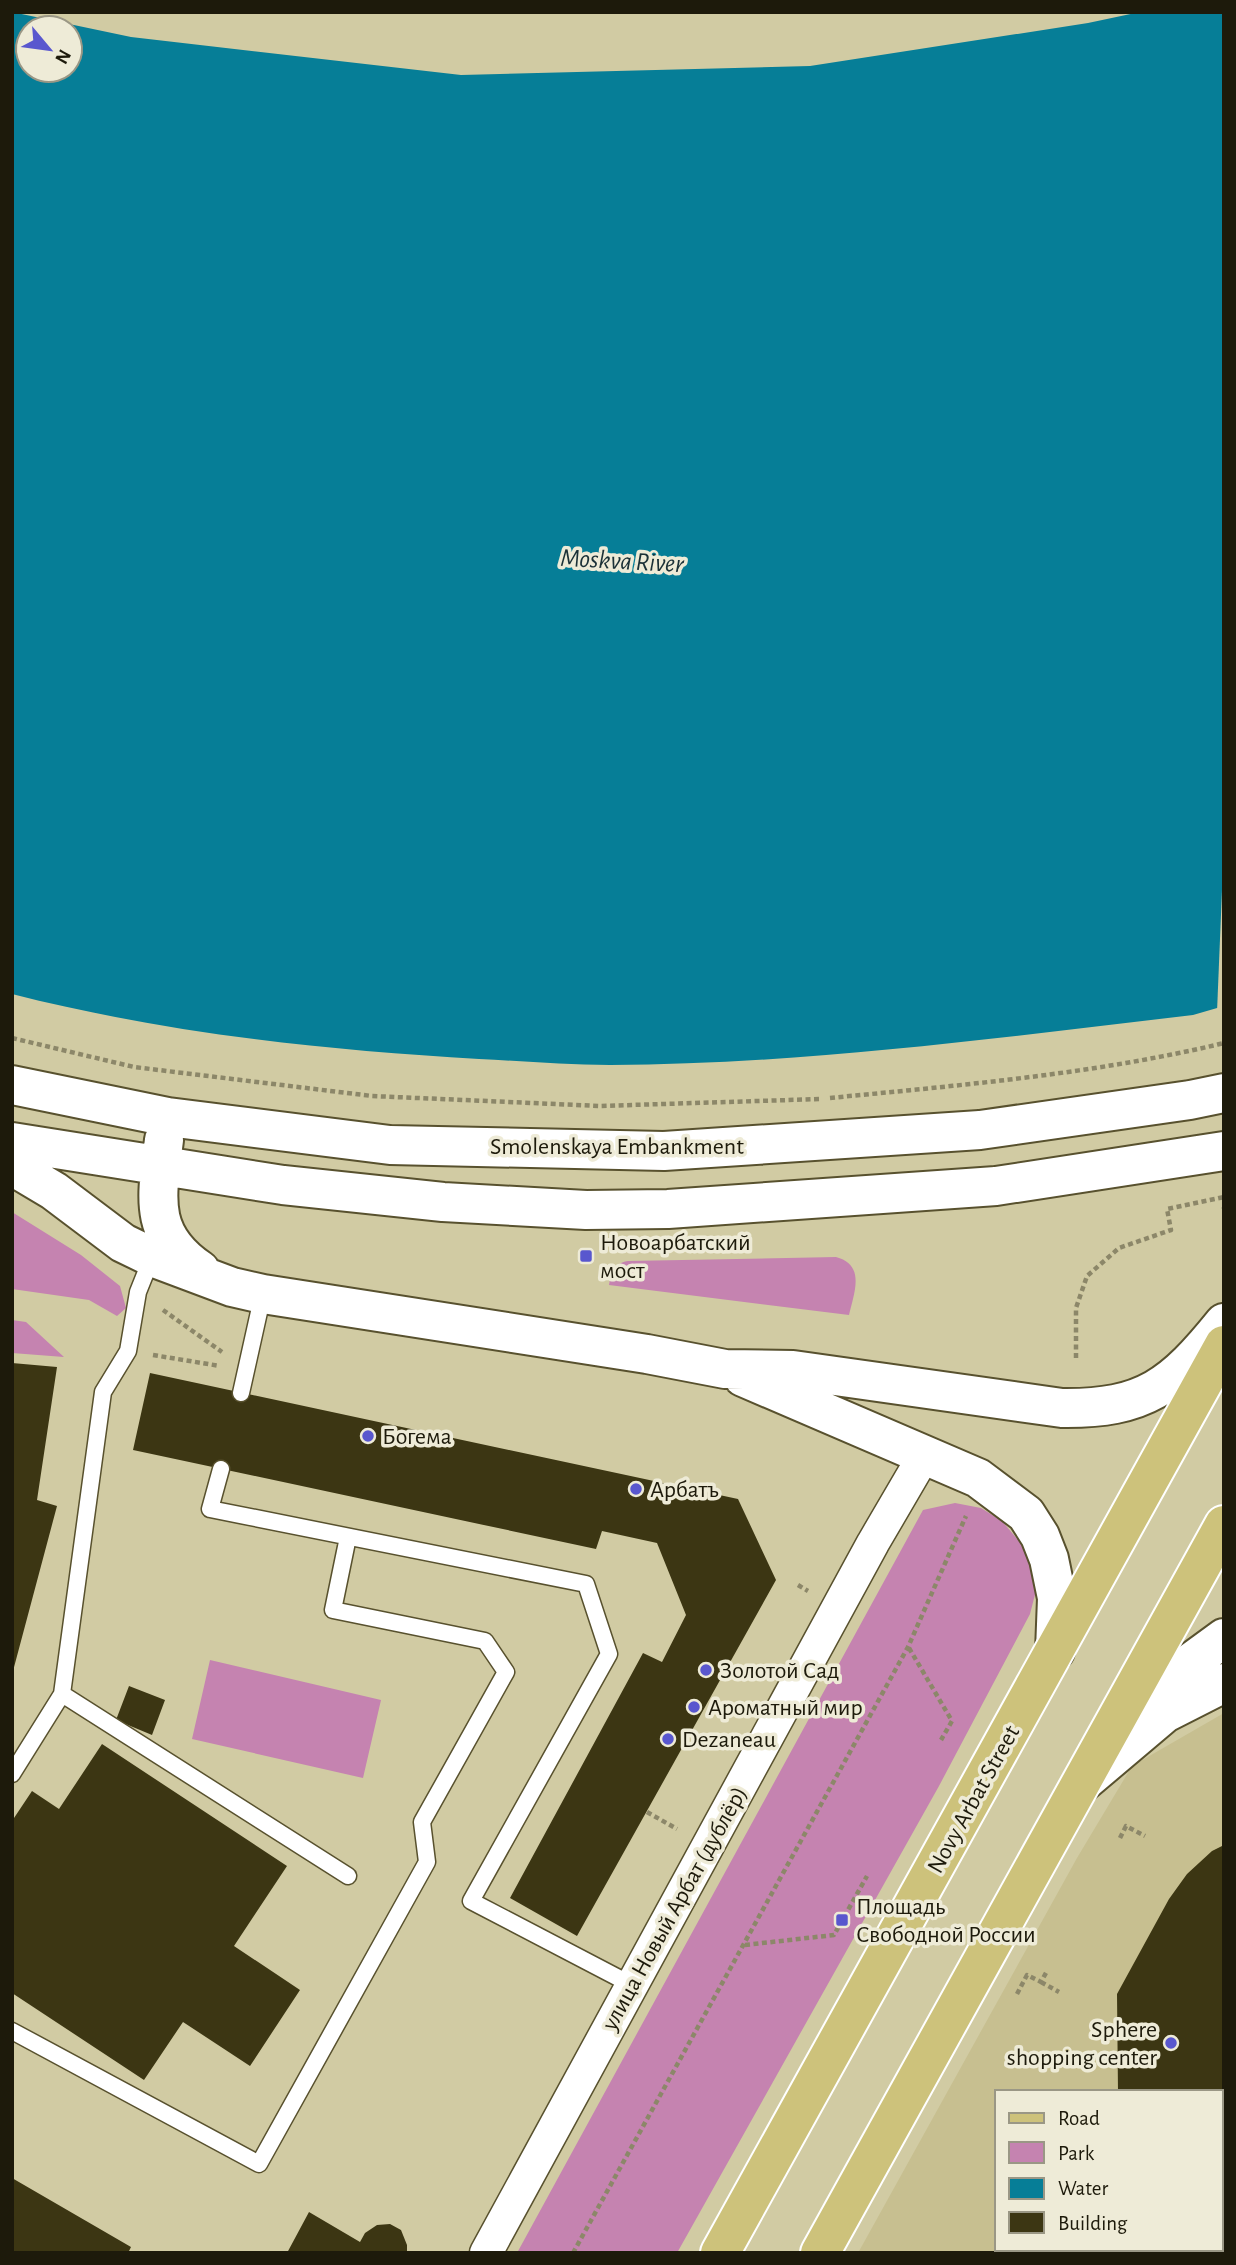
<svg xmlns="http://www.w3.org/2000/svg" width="1236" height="2265" viewBox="0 0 1236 2265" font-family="'Alegreya Sans',sans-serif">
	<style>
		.built { fill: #c7bf90; fill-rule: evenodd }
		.green { fill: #c583b0 }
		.water { fill: #067e97; fill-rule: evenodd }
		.pier { fill: #d1cba3 }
		.building { fill: #3c3613 }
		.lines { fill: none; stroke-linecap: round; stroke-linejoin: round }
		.lane-casing { stroke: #58512e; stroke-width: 19 }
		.street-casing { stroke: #58512e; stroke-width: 35 }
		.secondary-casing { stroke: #58512e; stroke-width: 42 }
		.primary-casing { stroke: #fff; stroke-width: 42 }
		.path { stroke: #8c8769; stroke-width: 4.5; stroke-dasharray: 5 3.5; stroke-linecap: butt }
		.lane { stroke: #fff; stroke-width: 16 }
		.street { stroke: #fff; stroke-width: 32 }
		.secondary { stroke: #fff; stroke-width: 38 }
		.primary { stroke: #cdc27b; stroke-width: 38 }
		.poi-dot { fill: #5957ce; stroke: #eeebd7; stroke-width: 2.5 }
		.labels { text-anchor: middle; stroke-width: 7; stroke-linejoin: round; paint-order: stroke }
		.street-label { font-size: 24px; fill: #1d1a0b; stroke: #eeebd7 }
		.poi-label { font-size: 24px; fill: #1d1a0b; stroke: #eeebd7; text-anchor: start }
		.water-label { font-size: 26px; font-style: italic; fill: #1b3137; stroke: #eeebd7 }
	</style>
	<rect width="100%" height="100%" fill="#d1cba3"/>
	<path class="built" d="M1224,1713V2253H858L1077,1858L1132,1766ZM996,2092H1220V2249H996Z"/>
	<path class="green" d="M12,1212L81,1255L120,1286L126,1308L117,1316L89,1300L12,1289Z
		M836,1257C866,1265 854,1293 849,1315L609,1285C611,1273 614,1263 628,1261Z
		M12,1320L26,1322L64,1357L12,1353Z
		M955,1503L981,1508L1002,1521L1029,1553L1038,1583L1030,1614L939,1786L677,2253H517L923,1510Z
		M210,1660L381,1700L363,1778L192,1739Z"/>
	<path class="water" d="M12,12L131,37L461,75L810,66L1088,23L1140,12H1224V1006L1193,1015C999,1038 805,1064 610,1065C566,1065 522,1061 479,1059C322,1050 165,1033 12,994ZM28,28H70V70H28Z"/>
	<path class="pier" d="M1224,841V1010L1217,1012Z"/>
	<path class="building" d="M12,1363L57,1367L37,1500L57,1506L13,1671Z
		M150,1373L738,1499L776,1580L577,1936L510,1898L643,1653L662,1662L686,1615L657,1543L602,1531L596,1549L133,1450Z
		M129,1686L165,1700L152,1735L116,1720Z
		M102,1744L287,1866L234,1946L300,1990L250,2066L183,2022L144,2080L12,1993V1821L32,1791L59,1809Z
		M1224,1845V2150H1220V2092H1118L1117,1994L1169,1899L1187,1874L1212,1851Z
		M12,2178L131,2247L128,2253H12Z
		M1220,2184H1224V2253H1117V2249H1220Z
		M309,2212L360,2242L365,2233L377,2225L390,2224L401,2230L407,2245V2253H287Z"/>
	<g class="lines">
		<defs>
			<path id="lane" d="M241,1393L263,1294
				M221,1469L210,1509L586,1584L609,1654L471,1901L632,1985
				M62,1694L348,1876
				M12,1774L62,1694L103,1392L128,1351L138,1292L152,1257
				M12,2031L259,2164L427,1862L422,1822L506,1672L485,1641L333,1610L348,1537"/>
			<path id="street" d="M486,2253L873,1543L925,1454"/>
			<path id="secondary" d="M12,1085L168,1117L390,1145L664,1151L980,1130L1190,1100L1224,1093
				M164,1140C157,1196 147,1234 200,1270
				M12,1142L283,1185L443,1202L586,1210L668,1209L996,1186L1224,1151
				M12,1166L54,1191L123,1243L152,1257L232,1287L263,1294L647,1354L725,1369L793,1370L1062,1408C1145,1409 1173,1386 1224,1323
				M743,1377L978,1478L1026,1514L1040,1536L1049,1559L1057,1598L1055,1651
				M1120,1714L1224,1638
				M1081,1784L1165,1713L1224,1683"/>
			<path id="primary" d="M720,2253L1224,1345
				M820,2253L1224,1525"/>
		</defs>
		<use href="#lane" class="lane-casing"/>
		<use href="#street" class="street-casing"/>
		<use href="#secondary" class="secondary-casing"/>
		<use href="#primary" class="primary-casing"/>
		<path class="path" d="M12,1038L134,1067L372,1096L600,1106L821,1099
			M830,1098C962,1085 1095,1074 1224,1043
			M1224,1209V1207
			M163,1310L222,1352
			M153,1355L220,1366
			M1076,1358V1308L1087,1276L1119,1248L1171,1230L1167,1209L1224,1197
			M798,1585L808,1591
			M909,1648L952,1721L941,1740
			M647,1812L677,1829
			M1120,1838L1126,1826L1145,1836
			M745,1945L834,1935L867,1876
			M1041,1982L1059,1992
			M1017,1994L1027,1975L1041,1982L1047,1971
			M573,2253L908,1647L966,1516"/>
		<use href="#lane" class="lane"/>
		<use href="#street" class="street"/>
		<use href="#secondary" class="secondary"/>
		<use href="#primary" class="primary"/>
	</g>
	<g class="poi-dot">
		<rect x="579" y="1249" width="14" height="14" rx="3.5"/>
		<circle cx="368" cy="1436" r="7"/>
		<circle cx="636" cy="1489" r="7"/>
		<circle cx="706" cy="1670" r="7"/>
		<circle cx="694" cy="1707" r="7"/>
		<circle cx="668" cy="1739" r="7"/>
		<rect x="835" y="1913" width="14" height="14" rx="3.5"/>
		<circle cx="1171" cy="2043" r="7"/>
	</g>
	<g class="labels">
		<g class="street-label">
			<text x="617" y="1154">Smolenskaya Embankment</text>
			<text transform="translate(973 1799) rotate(-61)" y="8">Novy Arbat Street</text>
			<text transform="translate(674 1908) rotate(-61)" y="8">улица Новый Арбат (дублёр)</text>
		</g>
		<g class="poi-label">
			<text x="600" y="1250">Новоарбатский<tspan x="600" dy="28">мост</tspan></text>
			<text x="382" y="1444">Богема</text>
			<text x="650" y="1497">Арбатъ</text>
			<text x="720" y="1678">Золотой Сад</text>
			<text x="708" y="1715">Ароматный мир</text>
			<text x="682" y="1747">Dezaneau</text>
			<text x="856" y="1914">Площадь<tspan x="856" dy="28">Свободной России</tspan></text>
			<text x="1157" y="2037" text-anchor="end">Sphere<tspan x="1157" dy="28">shopping center</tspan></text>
		</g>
		<g class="water-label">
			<text transform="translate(622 560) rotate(3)" y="9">Moskva River</text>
		</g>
	</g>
	<rect width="1236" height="2265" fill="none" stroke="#1d1a0b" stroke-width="28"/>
	<rect x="995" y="2090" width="228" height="161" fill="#eeebd7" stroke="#9a9785" stroke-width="2"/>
	<rect x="1009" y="2113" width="35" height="10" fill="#cdc27b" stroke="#9a9785" stroke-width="2"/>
	<text x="1058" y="2125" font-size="21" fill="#1d1a0b">Road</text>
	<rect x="1009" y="2142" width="35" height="21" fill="#c583b0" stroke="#9a9785" stroke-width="2"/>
	<text x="1058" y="2160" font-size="21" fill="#1d1a0b">Park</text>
	<rect x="1009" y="2178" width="35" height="21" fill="#067e97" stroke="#9a9785" stroke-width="2"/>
	<text x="1058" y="2195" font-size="21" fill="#1d1a0b">Water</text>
	<rect x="1009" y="2212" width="35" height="21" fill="#3c3613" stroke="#9a9785" stroke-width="2"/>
	<text x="1058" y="2230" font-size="21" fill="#1d1a0b">Building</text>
	<g transform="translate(49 49) rotate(119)"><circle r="33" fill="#eeebd7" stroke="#9a9785" stroke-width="2"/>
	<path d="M0-5L12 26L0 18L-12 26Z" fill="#5957ce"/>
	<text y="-10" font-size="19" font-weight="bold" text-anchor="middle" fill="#1d1a0b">N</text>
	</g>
</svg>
